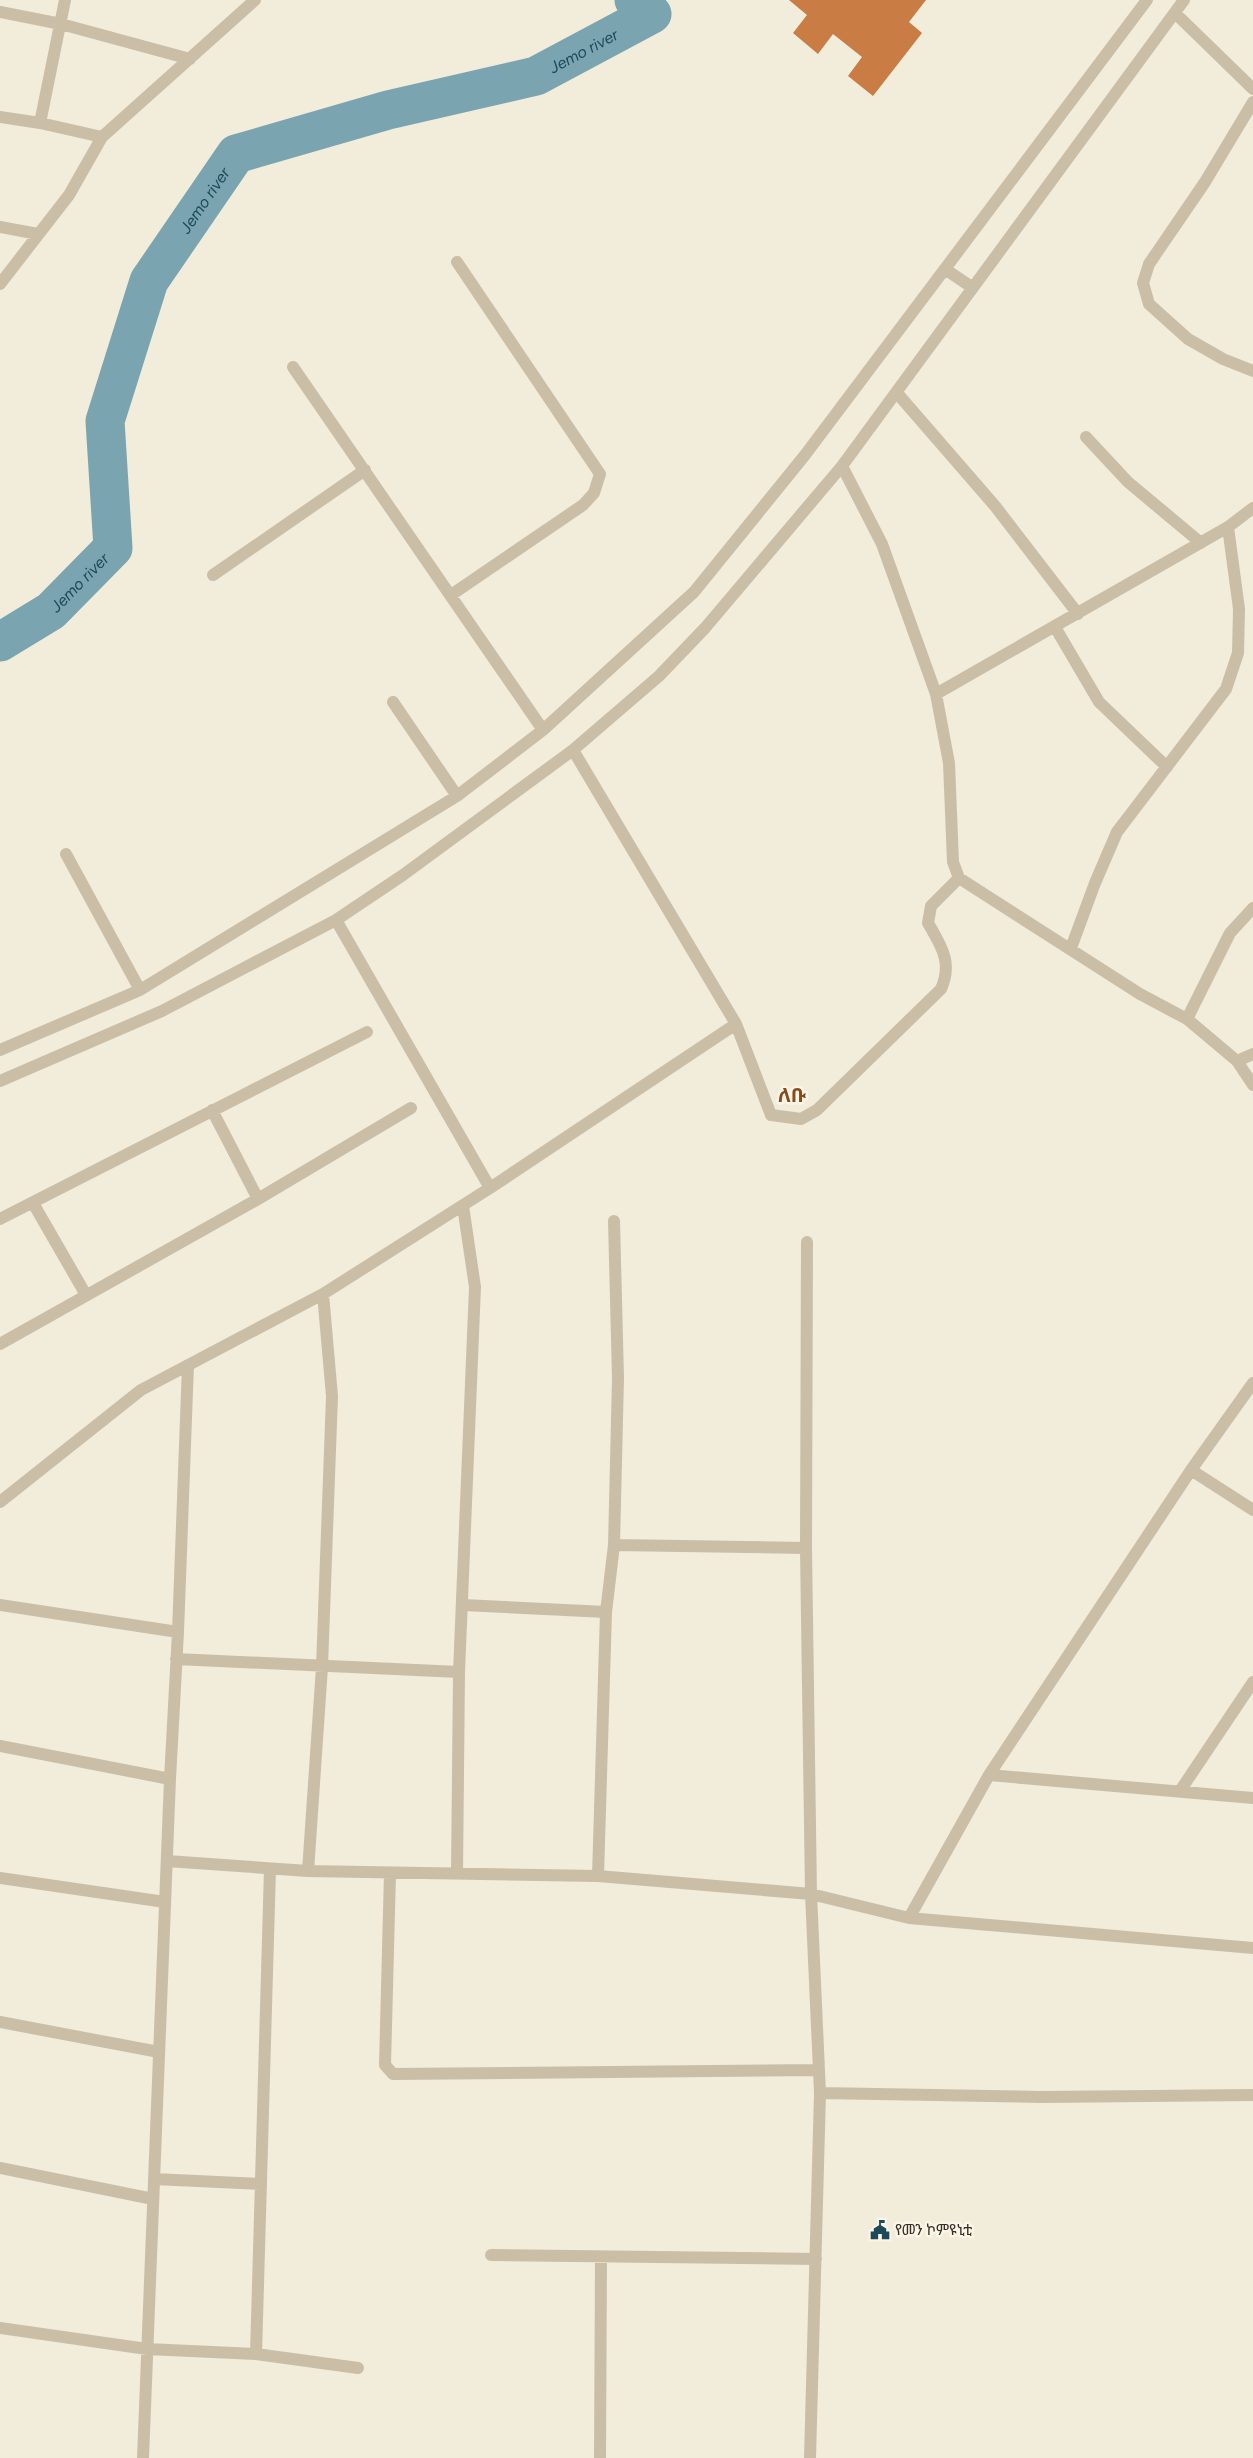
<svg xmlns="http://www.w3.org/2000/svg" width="1253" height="2458" viewBox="0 0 1253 2458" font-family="Figtree,'Noto Sans Ethiopic',sans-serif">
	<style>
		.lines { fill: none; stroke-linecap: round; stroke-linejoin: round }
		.river { stroke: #79a4b0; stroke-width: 39 }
		.building { fill: #c97c43 }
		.minor { stroke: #cbbea7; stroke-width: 12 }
		.labels { text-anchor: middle; stroke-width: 5; stroke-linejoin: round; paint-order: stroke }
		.poi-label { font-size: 15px; fill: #372f27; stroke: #faf5e7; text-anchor: start }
		.water-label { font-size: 16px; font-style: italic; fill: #1c4a59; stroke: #faf5e7 }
		.district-label { font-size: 20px; font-weight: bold; fill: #884b1e; stroke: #faf5e7 }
	</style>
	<rect width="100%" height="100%" fill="#f2ecdb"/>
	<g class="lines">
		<path class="river" id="s1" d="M0,642L51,611L113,548L105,421L149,281L236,154L388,110L536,76L652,14L634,0"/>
	</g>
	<path class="building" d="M789,0H926L909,22L922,33L873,96L848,76L862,57L833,34L818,54L793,33L807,15Z"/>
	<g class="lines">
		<path class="minor" d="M0,12L61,24L190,59
			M1175,13L1253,89
			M1253,102L1205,182L1149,264L1143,283L1149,304L1188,339L1223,359L1253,371
			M0,117L40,123L102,137
			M40,123L65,0
			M0,227L38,234
			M945,269L973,288
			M0,284L69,195L102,137L255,0
			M293,367L543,730
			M897,393L995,506L1078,614
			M1086,437L1128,482L1201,543
			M842,466L882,544L936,694L949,763L953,862L959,878L1140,994L1187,1019L1237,1061L1253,1085
			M213,575L365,470
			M451,595L583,505L594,493L600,474L457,262
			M1055,627L1099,702L1167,767
			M936,694L1228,527L1253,508
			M393,702L457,796
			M66,854L140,990
			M336,920L490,1188
			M1071,948L1095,883L1117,832L1226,689L1238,653L1239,609L1228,527
			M1187,1019L1230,933L1253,908
			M736,1024L771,1115L801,1119L817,1110L941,989C953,962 941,946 928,923L931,906L959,878
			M0,1050L140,990L457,796L543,730L694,592L805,455L1147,0
			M1237,1061L1253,1054
			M0,1081L162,1011L336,920L403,875L573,750L659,676L705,628L842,466L1184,0
			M212,1110L258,1199
			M33,1203L86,1295
			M0,1219L367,1032
			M807,1242L806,1548L811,1894L820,2093L810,2458
			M0,1344L258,1199L411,1108
			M1191,1470L1253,1510
			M0,1502L141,1390L323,1294L490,1188L736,1024L573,750
			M614,1545L806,1548
			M0,1605L178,1632L170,1779L143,2458
			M463,1605L606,1612
			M178,1632L188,1365
			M176,1659L459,1672
			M0,1746L170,1779
			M989,1775L1253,1798
			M1180,1791L1253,1682
			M167,1861L308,1871L598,1876L811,1894L909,1918L1253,1948
			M308,1871L322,1667L332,1396L323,1294
			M390,1873L385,2065L393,2074L819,2070
			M457,1874L459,1672L475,1287L463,1206
			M598,1876L606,1612L614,1545L618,1378L614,1221
			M0,1878L165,1902
			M909,1918L989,1775L1191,1470L1253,1383
			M0,2022L159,2052
			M820,2093L1042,2097L1253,2095
			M0,2168L153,2199
			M154,2179L261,2184
			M491,2255L816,2259
			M0,2328L147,2349L256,2354L358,2368
			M256,2354L270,1869
			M600,2458L601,2257"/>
	</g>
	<defs>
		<symbol id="civic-bare" viewBox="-9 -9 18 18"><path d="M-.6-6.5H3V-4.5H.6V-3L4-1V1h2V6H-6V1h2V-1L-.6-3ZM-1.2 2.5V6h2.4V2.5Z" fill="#1c4a59" stroke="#faf5e7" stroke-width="2.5" paint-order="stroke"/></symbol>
	</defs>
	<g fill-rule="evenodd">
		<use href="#civic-bare" x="866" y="2216" width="28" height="28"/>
	</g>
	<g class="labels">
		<g class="poi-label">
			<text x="895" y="2235">የመን ኮምዩኒቲ</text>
		</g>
		<g class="water-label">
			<text dy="6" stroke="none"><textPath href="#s1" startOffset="940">Jemo river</textPath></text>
			<text dy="6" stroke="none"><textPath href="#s1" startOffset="520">Jemo river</textPath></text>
			<text dy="6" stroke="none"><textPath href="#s1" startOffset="100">Jemo river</textPath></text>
		</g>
		<g class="district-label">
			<text x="792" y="1102">ለቡ</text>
		</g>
	</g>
</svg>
